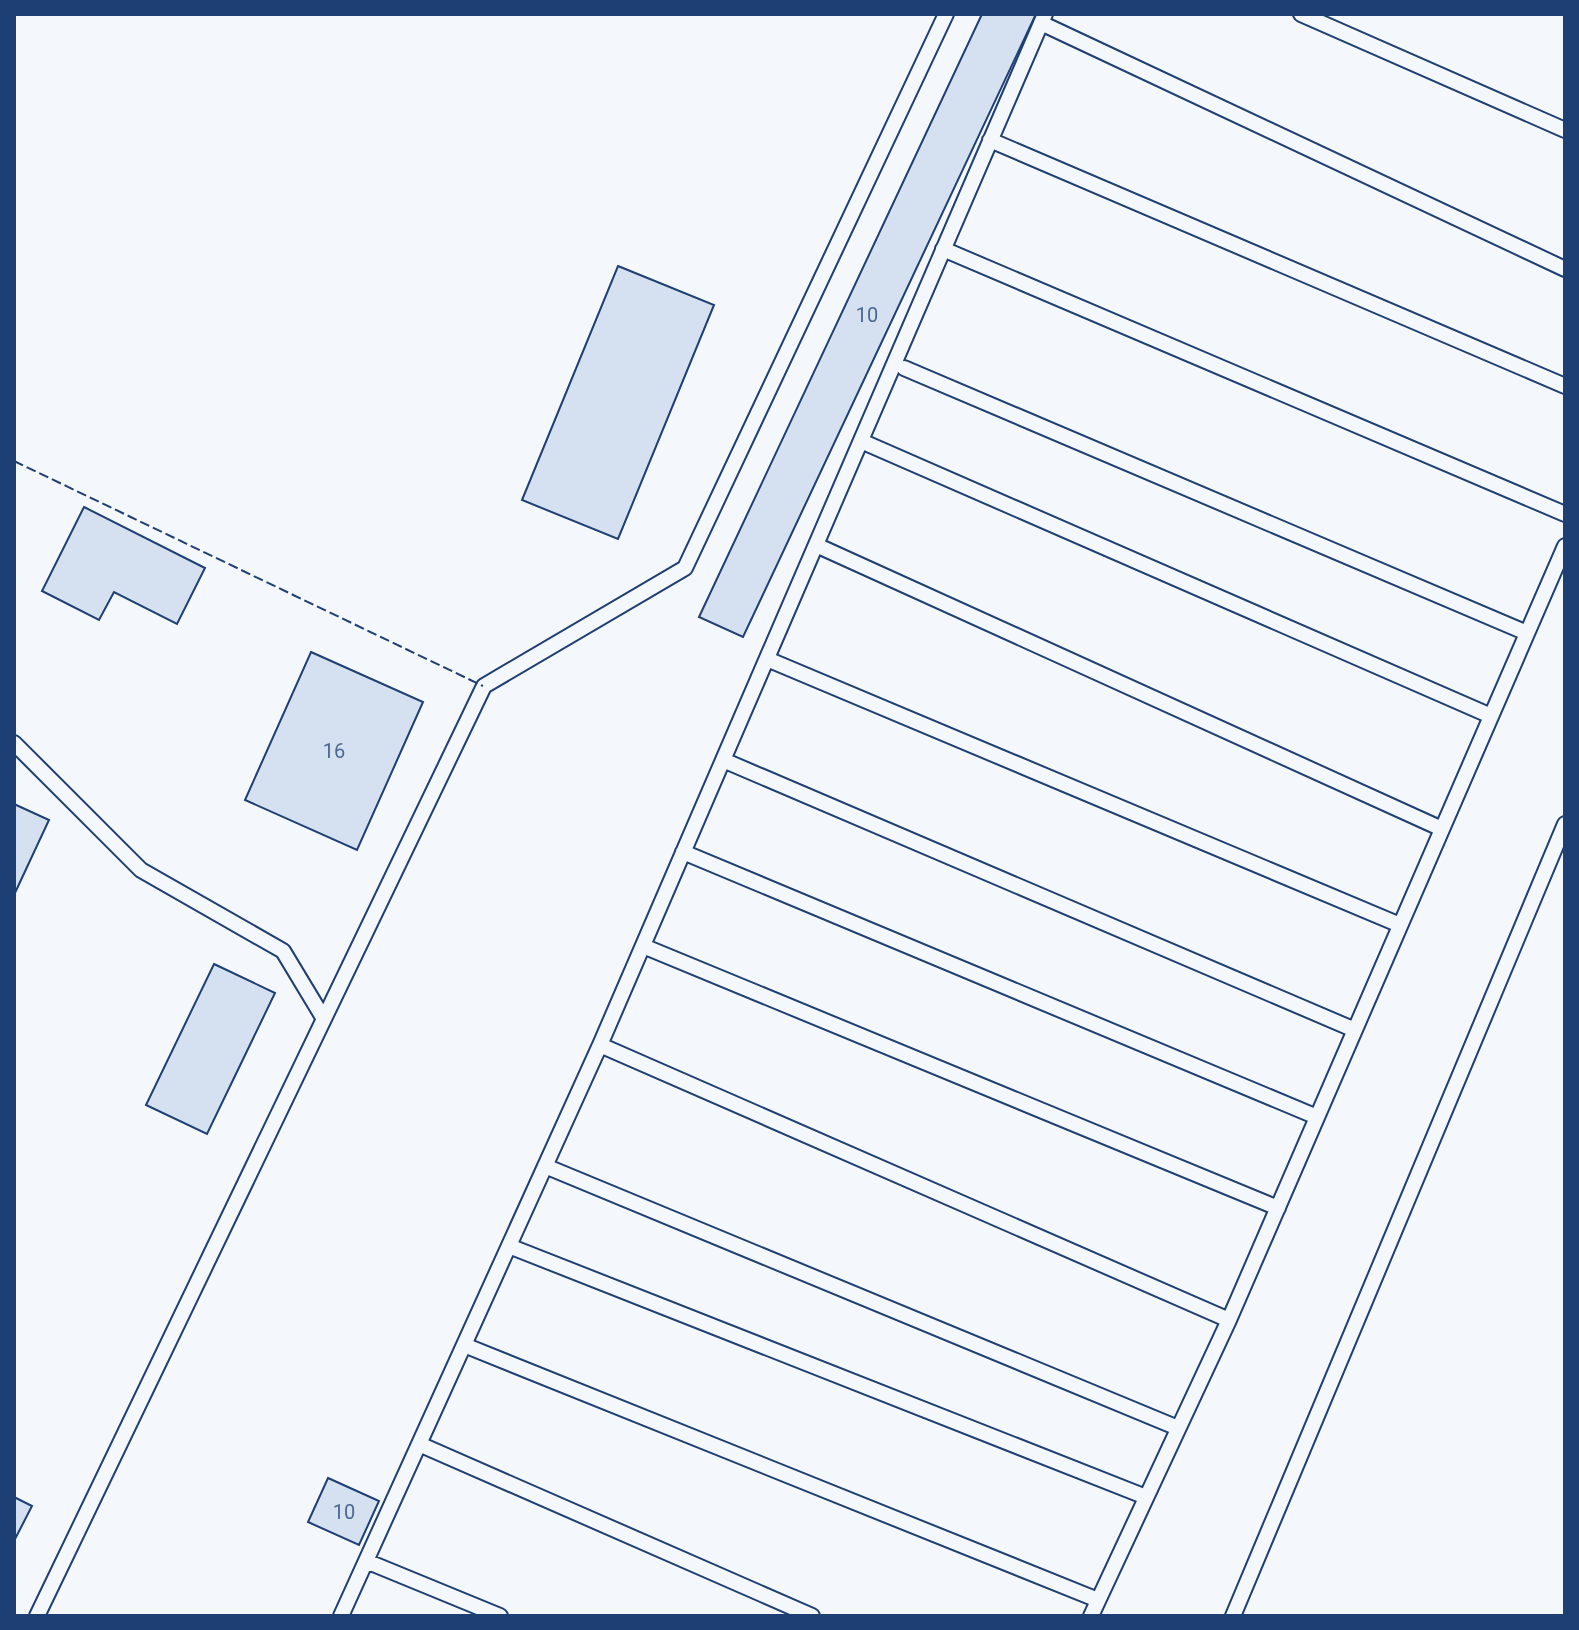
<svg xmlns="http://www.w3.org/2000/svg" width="1579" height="1630" viewBox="0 0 1579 1630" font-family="Roboto,sans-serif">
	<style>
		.building { fill: #d5e0f0; stroke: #1d3f73; stroke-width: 2 }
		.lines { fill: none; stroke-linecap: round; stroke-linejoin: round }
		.lane-casing { stroke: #1d3f73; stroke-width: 18 }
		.lane { stroke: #f4f7fb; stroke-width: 14 }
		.fence { stroke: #1d3f73; stroke-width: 2; stroke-dasharray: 10 4; stroke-linecap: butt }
		.labels { text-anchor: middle; stroke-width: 6; stroke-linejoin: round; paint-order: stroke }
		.number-label { font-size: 20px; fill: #4b6792 }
	</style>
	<rect width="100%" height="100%" fill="#f4f7fb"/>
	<path class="building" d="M982,14H1036L743,637L699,617Z
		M618,266L714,305L618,539L522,500Z
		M84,507L205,568L177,624L114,592L99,620L42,591Z
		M311,652L423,702L357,850L245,800Z
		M14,804L49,820L14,895Z
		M214,964L275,993L207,1134L146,1105Z
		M328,1478L379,1501L359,1545L308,1522Z
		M14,1497L32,1506L14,1541Z"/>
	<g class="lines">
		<defs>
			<path id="lane" d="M1301,14L1565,130
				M1041,23L1565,269
				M990,140L1565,386
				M943,249L1565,514
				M904,368L1527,633
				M861,441L1491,716
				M816,545L1442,829
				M767,659L1400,925
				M14,743L141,870L283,951L324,1019
				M723,760L1355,1030
				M683,852L1317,1117
				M643,946L1278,1208
				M600,1045L1045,14
				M545,1166L1178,1428
				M509,1246L1146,1497
				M1229,1320L1565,546
				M464,1345L1098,1600
				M419,1444L812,1616
				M366,1561L500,1616
				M37,1616L484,686L685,568L946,14
				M341,1616L600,1045L1229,1320L1091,1616
				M1233,1616L1565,824"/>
		</defs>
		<use href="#lane" class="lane-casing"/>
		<use href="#lane" class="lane"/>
		<path class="fence" d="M14,461L483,686"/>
	</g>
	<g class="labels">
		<g class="number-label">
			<text x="867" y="322">10</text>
			<text x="334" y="758">16</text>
			<text x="344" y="1519">10</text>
		</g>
	</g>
	<rect width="1579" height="1630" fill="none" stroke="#1d3f73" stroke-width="32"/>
</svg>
